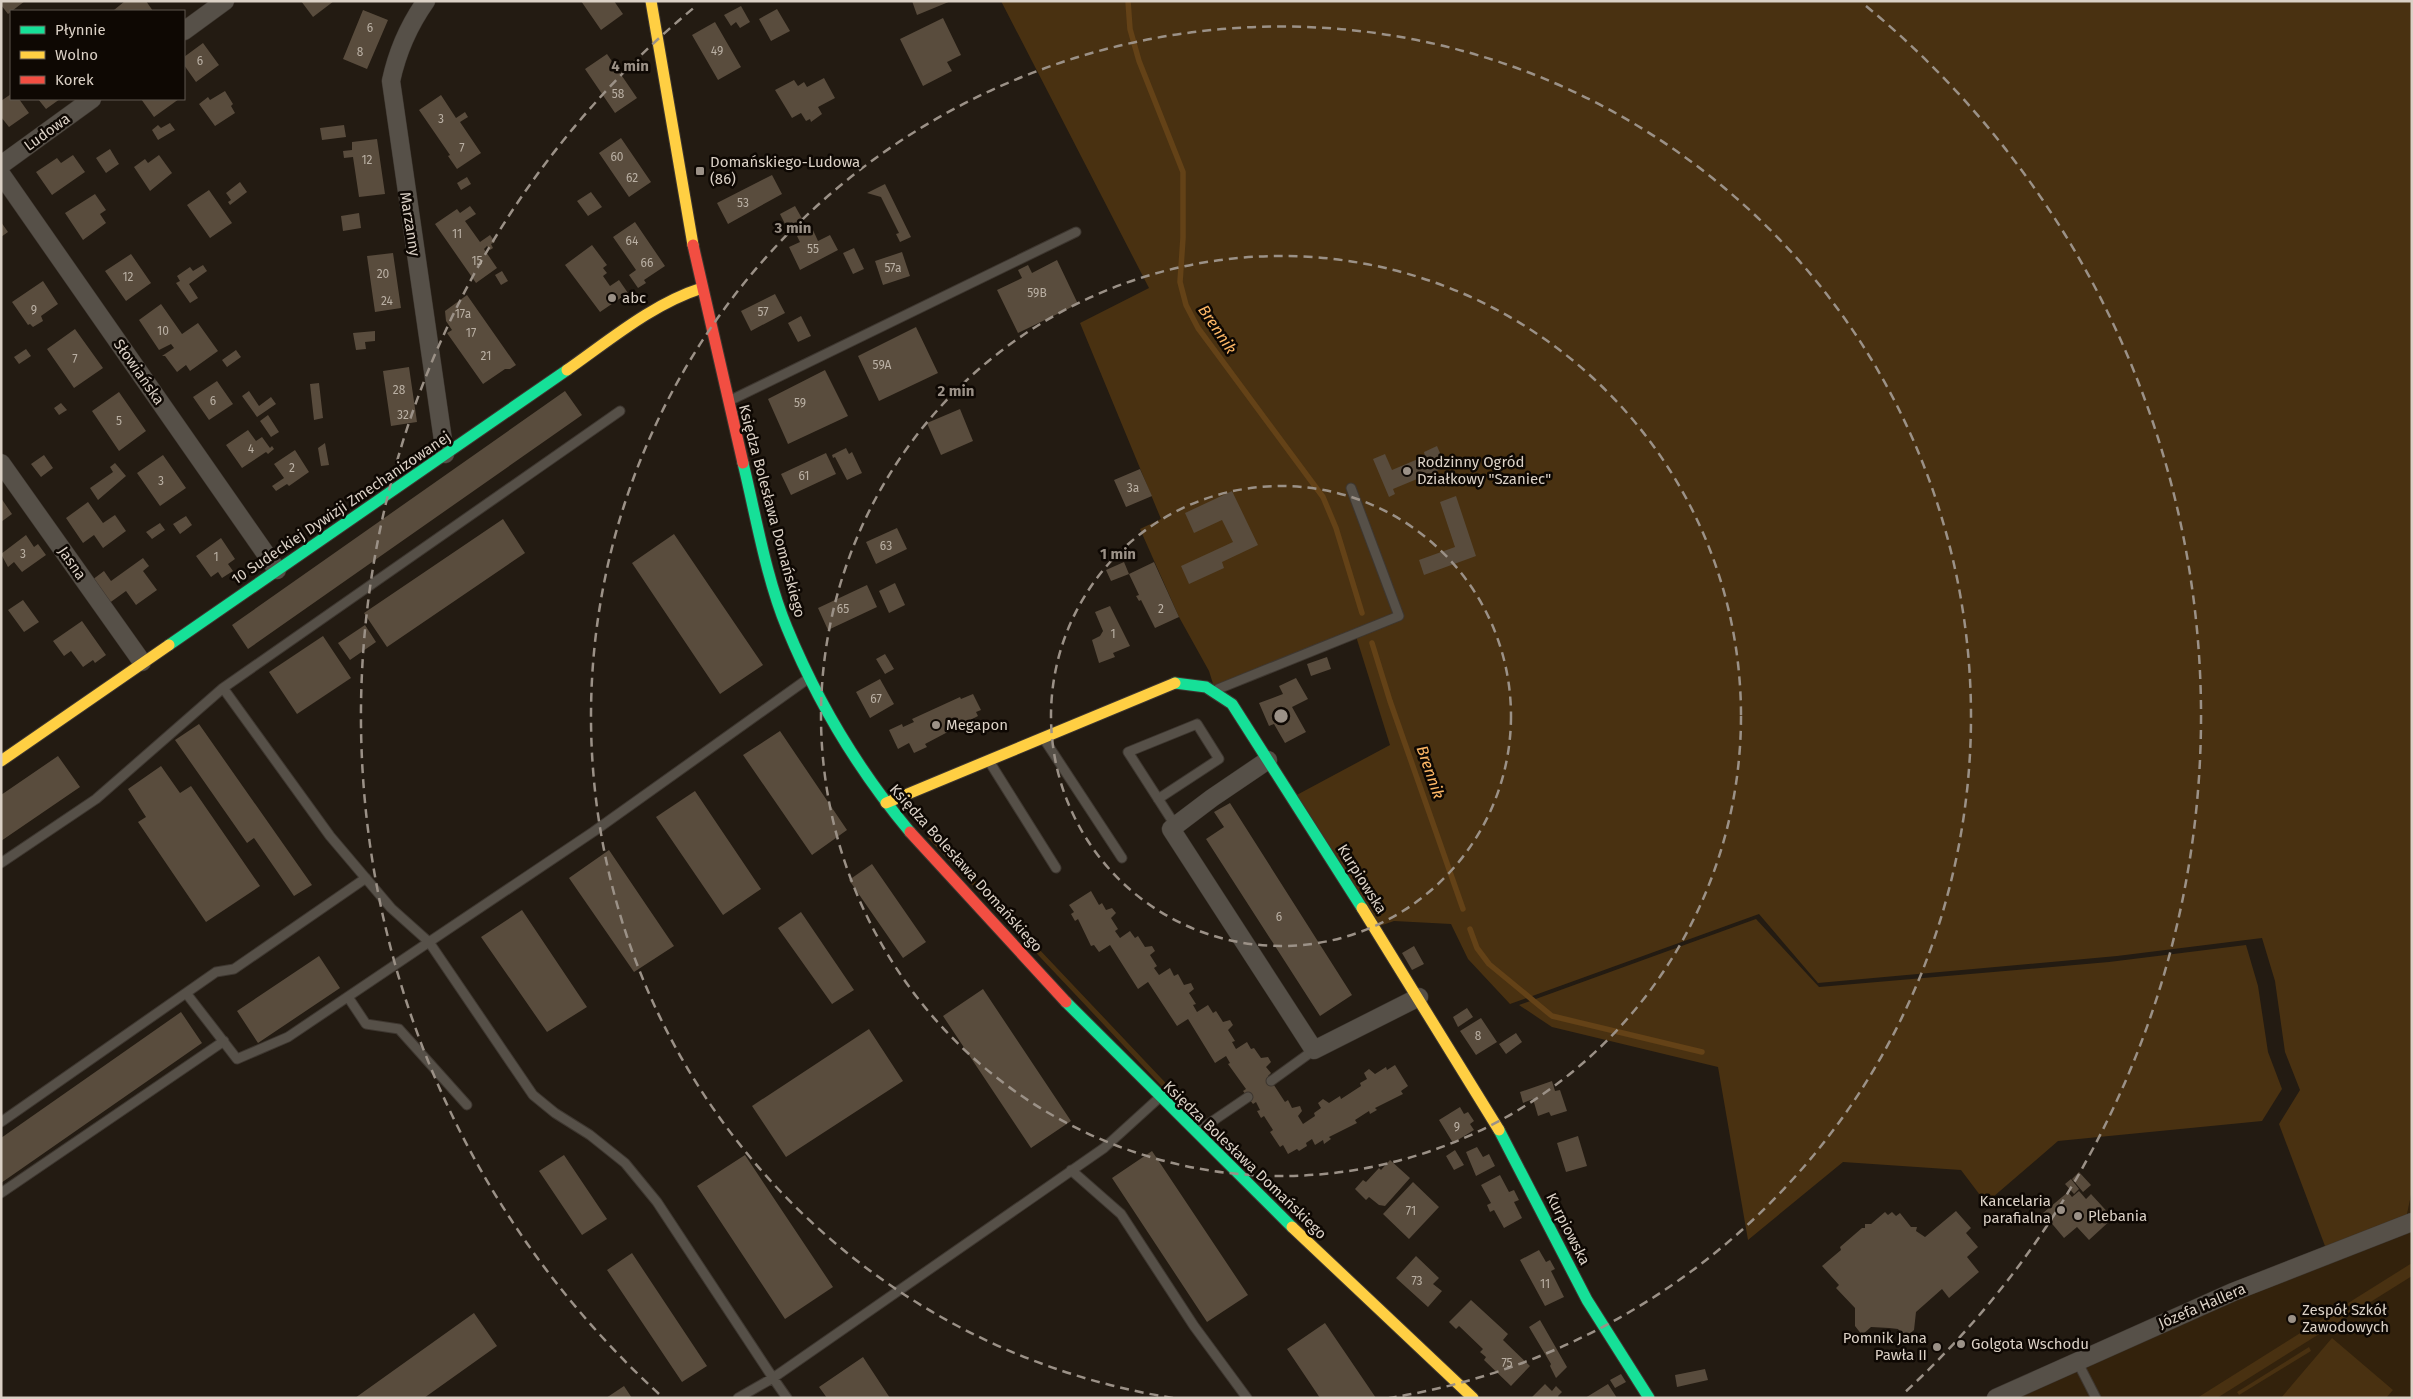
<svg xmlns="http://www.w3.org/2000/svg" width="2413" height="1399" viewBox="0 0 2413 1399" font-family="'Fira Sans',sans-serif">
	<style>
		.built { fill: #33220c }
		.green { fill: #493111 }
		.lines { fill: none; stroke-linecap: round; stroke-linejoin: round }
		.stream { stroke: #644217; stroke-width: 5.5 }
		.building { fill: #594c3d }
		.lane-casing { stroke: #3e3730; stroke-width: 11 }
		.street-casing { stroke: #3e3730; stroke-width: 19 }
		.fast-casing { stroke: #3e3730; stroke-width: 13 }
		.slow-casing { stroke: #3e3730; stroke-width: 13 }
		.jam-casing { stroke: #3e3730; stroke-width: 13 }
		.lane { stroke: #565048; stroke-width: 9 }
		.street { stroke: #565048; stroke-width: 18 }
		.fast { stroke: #16e098; stroke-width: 11 }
		.slow { stroke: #ffcf43; stroke-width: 11 }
		.jam { stroke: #f24e42; stroke-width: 11 }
		.ring { fill: none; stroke: #9b9187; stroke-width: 2.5; stroke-dasharray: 9 6 }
		.poi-dot { fill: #9b9187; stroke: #0e0803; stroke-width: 2 }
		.labels { text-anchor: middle; stroke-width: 5; stroke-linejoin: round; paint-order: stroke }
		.number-label { font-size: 12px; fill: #bab0a4 }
		.street-label { font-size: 15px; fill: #dbd1c6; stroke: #0e0803 }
		.poi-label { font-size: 15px; fill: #dbd1c6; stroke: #0e0803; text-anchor: start }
		.water-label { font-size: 16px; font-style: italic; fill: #fdb766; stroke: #0e0803 }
		.centre { fill: #9b9187; stroke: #0e0803; stroke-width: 2.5 }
		.ring-label { font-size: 15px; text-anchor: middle; font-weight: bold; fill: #9b9187; stroke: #0e0803; stroke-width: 5; stroke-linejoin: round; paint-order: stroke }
	</style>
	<rect width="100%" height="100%" fill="#231b12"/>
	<path class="built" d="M2412,1190V1398H1996L2405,1224Z"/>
	<path class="green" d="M1001,1H2412V1190L2405,1224L2328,1254L2279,1124L2300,1090L2285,1052L2275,981L2262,938L2117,956L1818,983L1759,914L1510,1004L1468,959L1451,924L1394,921L1374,928L1293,797L1390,745L1355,633L1215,690L1209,671L1179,617L1140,529L1161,519L1080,323L1149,288Z
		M931,835L1196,1115L1187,1113L928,838Z
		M1756,919L1819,987L2109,962L2246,945L2258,986L2268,1052L2282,1089L2262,1121L2058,1141L1986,1203L1961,1170L1843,1162L1748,1240L1718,1067L1552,1027L1519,1005Z
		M2412,1263V1276L2217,1398H2197Z
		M2332,1338L2393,1390L2386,1398H2281Z
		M2309,1347L2311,1351L2239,1395L2237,1392Z"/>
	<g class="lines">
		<path class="stream" d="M1128,1L1130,29L1139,61L1183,172V238L1180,282L1186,305L1198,328L1323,497L1336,528L1362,613
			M1372,643L1390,701L1463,909
			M1470,929L1477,948L1489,964L1552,1016L1702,1052"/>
	</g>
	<path class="building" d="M1,1H25L8,14L1,5Z
		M125,1H146L153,11H115L114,10Z
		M301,1H334L313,17Z
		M581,1H614L623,14L601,30Z
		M912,1H951L917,15Z
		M741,6L750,22L740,28L736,22L731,26L724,15Z
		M777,9L790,31L771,41L759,19Z
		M363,10L388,20L367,69L343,59Z
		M943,18L961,55L947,62L952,71L923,86L900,39Z
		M715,22L741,67L718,80L692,35Z
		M203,43L219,65L196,82L184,65V57Z
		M607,54L637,98L615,113L585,69Z
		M824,78L835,98L818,107L822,114L811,122L810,119L806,121L801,113L792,118L775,90L794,80L798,86L804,82L807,87Z
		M225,91L233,104L231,106L235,113L215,126L199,104L208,97L210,100Z
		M11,94V99H19L29,113L9,127L1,117V101Z
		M441,95L456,118L465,112L468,117L460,122L481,153L457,169L448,156L450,155L419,110Z
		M38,99H60L46,109Z
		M141,99H179L154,117Z
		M170,123L175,130L158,140L152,130L158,125L161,128Z
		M344,125L346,137L322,140L320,128Z
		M621,138L651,182L629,197L599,153Z
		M377,139L385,194L359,197L353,157L344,158L343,151L352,150V142Z
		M110,149L119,164L106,173L96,158Z
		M73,155L85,172L52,195L36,172L57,158L61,163Z
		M159,155L172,173L150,191L134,167L145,159L148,163Z
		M772,175L782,194L728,224L717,203Z
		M467,177L471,184L461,190L457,183Z
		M240,182L247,192L230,205L228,202L231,200L226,193Z
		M885,184L911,237L900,242L896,234L899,233L881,197L867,193Z
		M209,190L232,223L210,238L187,205Z
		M591,192L602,207L588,216L577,201Z
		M95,194L106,210L100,214L106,223L83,240L65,213Z
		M470,206L476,214L465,221L480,242L490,235L495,242L491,244L493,248L490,250L487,246L484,249L497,268L476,283L435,224L457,209L460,213Z
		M795,206L804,222L788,230L780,214Z
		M359,213L361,228L343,231L341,216Z
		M1,222L8,232L1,237Z
		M635,222L665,266L644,280L646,283L638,288L629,275L636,270L613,237Z
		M812,228L818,241L830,235L838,250L800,270L789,247L800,242L797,236Z
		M592,245L607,265L603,268L607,273L603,276L610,286L619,280L628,293L600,312L565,265Z
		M854,248L864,269L853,274L843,253Z
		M902,252L910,276L883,285L875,261Z
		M393,253L401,308L375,312L367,256Z
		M131,254L151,283L126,301L105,271Z
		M1057,260L1078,304L1018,333L997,290L1022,278L1018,270L1028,265L1032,273Z
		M203,265L207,271L189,284L198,298L190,303L176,283L180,281L177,276L190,267L193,271Z
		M502,271L508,281L501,285L495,275Z
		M43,281L58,304L41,316L43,321L33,327L30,324L28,325L12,302Z
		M775,294L785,313L751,331L741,311Z
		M467,295L516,365L510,369H505L483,384L447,333L452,330L446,321L445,311Z
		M161,304L182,334L198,323L218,351L190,371L186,365L177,372L165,356H162L174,348L171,344L159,350L139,320Z
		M801,316L811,336L798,342L788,323Z
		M916,327L938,373L879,401L858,356Z
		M75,329L103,368L74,388L47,349Z
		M375,331V341L365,342L366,349L356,350L353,333Z
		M26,349L31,356L19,364L14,357Z
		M236,350L241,357L227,367L222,360Z
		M409,367L417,422L391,426L383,371Z
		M825,370L848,416L788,444L768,399Z
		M217,381L233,404L209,420L193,397Z
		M319,383L323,418L314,420L310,384Z
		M249,391L259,406L271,397L276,404L257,417L242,396Z
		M565,391L582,415L248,649L232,625Z
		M119,392L146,431L119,451L92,411Z
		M61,403L67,410L59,415L54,408Z
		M960,409L973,441L941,455L927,423Z
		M268,415L279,432L271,437L260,421Z
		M248,430L256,441L262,437L270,448L272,446L274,449L268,454L266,452L242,468L226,445Z
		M325,443L329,465L321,466L318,448Z
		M1437,446L1446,467L1393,489L1395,494L1389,497L1373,459L1385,454L1392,470L1425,456L1424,452Z
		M846,448L849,454L852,452L862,473L847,480L835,457L833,458L832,455Z
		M295,450L309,472L289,486L287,484L276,491L272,486L284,478L274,464Z
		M826,453L836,474L791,495L781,474Z
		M44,455L53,468L41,477L31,464Z
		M163,455L186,488L160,506L137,473Z
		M115,463L126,476L98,500L90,488L113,472L110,467Z
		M1140,469L1152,496L1126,507L1114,480Z
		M1232,491L1258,545L1222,562L1224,568L1189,584L1181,566L1233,542L1222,520L1194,533L1185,513Z
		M1456,496L1476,556L1424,575L1419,560L1455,547L1440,502Z
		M1,498L12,514L1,522Z
		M88,502L103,523L115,515L126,531L103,548L94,535L83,543L66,518Z
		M186,516L192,525L180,534L173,524Z
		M503,519L525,553L387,647L364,613Z
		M160,523L165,530L152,539L146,532Z
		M897,528L907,549L876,564L866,542Z
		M674,534L763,665L720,694L632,563Z
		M26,535L34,547L38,544L46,555L22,572L14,562L8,567L1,554Z
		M221,538L235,559L228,564L233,571L222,578L218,572L211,577L196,556Z
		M143,558L149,566L143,571L157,590L136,605L126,591L108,604L92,580L104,571L111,581Z
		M1124,562L1129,574L1111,581L1106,570Z
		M1154,562L1179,617L1155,628L1141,600L1139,601L1136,596L1139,595L1129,574Z
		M895,583L905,605L889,613L879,591Z
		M867,585L877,607L828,630L818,608Z
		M23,600L39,622L24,632L8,610Z
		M1110,606L1130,646L1113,653L1115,657L1099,663L1092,640L1100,636L1103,631L1095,612Z
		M82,621L106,655L95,663L93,660L83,667L71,651L64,656L53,641Z
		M365,625L376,642L350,660L338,643Z
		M323,636L351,678L297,714L269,672Z
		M885,654L894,669L885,674L876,659Z
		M1327,657L1331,669L1311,676L1307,664Z
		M1296,678L1308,699L1292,707L1306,732L1285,743L1274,724L1269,726L1259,703L1283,694L1279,686Z
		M880,679L894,704L870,718L856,692Z
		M973,694L981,710L976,712L978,716L925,744L927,747L914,753L909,743L898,749L889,730L902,724L903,727L914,722L912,719L960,697L961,699Z
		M199,724L312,885L294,896L254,838L247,843L175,740Z
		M780,731L847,830L812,855L743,755Z
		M58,756L80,787L1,841V795Z
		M161,766L180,793L191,786L260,886L206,922L138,822L146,817L128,789Z
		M695,791L761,889L723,915L656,817Z
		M1230,803L1352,995L1320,1016L1206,839L1224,827L1214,812Z
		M609,850L674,946L634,972L569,878Z
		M872,864L926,942L903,958L849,880Z
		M1091,891L1099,905L1102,903L1106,910L1112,908L1116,913L1111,918L1118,929L1115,931L1120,938L1130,931L1135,938L1138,936L1145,947L1152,946L1155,951L1150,955L1157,966L1154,968L1159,975L1170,968L1174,976L1178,974L1184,985L1191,983L1194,989L1189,993L1196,1004L1193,1005L1197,1012L1208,1005L1213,1013L1216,1011L1223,1022L1230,1020L1233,1025L1228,1030L1235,1041L1232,1042L1236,1049L1247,1042L1251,1049L1254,1048L1261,1058L1268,1057L1271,1062L1266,1067L1271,1073L1268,1076L1285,1102L1288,1100L1292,1108L1300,1106L1302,1111L1298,1116L1303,1124L1315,1116L1314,1113L1321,1108L1318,1103L1323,1099L1329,1103L1340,1096L1341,1099L1361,1086L1360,1083L1367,1079L1364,1073L1369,1069L1375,1074L1386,1067L1387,1070L1395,1065L1408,1086L1401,1091L1403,1094L1375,1108L1377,1110L1370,1114L1369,1111L1355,1120L1357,1123L1329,1137L1331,1139L1324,1144L1323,1140L1315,1145L1312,1139L1306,1143L1307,1146L1299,1151L1297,1149L1288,1154L1283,1145L1280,1147L1270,1132L1273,1130L1264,1116L1261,1118L1257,1111L1260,1110L1256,1102L1253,1104L1243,1091L1246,1089L1228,1064L1230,1063L1226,1056L1215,1063L1188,1019L1177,1026L1148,982L1138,989L1110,945L1099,952L1094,945L1091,946L1078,919L1075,921L1071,914L1074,912L1069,905Z
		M522,910L587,1007L547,1032L481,937Z
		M801,912L854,990L832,1004L778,928Z
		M1414,946L1424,964L1412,970L1402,953Z
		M319,956L340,988L258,1043L237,1011Z
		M983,989L1071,1121L1031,1148L943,1016Z
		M1467,1008L1473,1017L1458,1027L1453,1017Z
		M181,1012L202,1043L1,1183V1138Z
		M1481,1018L1497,1042L1476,1055L1460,1031Z
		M869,1029L903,1081L786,1157L752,1106Z
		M1516,1033L1522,1042L1506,1054L1499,1044Z
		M1552,1081L1555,1091L1560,1090L1567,1111L1551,1116L1549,1112L1538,1116L1533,1099L1523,1103L1520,1092Z
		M1460,1107L1464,1114L1468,1112L1474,1121L1470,1124L1474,1130L1453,1143L1439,1120Z
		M1578,1136L1587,1166L1566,1172L1557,1143Z
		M1477,1147L1483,1157L1489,1154L1495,1166L1476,1176L1466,1152Z
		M1455,1150L1464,1165L1454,1170L1446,1156Z
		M1152,1151L1248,1295L1207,1322L1112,1178Z
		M564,1155L607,1219L582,1235L539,1171Z
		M745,1155L833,1287L785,1319L697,1186Z
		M1390,1160L1410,1178L1385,1206L1379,1205L1369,1197L1366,1200L1355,1189L1363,1180L1366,1182L1379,1168L1381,1170Z
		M2079,1172L2091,1185L2083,1192L2072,1179Z
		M1500,1175L1509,1192L1514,1190L1519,1200L1514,1202L1522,1218L1504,1228L1494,1210L1490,1212L1487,1205L1491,1203L1481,1185Z
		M2071,1179L2079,1189L2074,1194L2065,1184Z
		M1413,1182L1439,1207L1409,1239L1383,1214Z
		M2079,1191L2086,1199L2091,1194L2113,1218L2089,1240L2077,1227L2064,1238L2043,1213L2068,1192L2072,1197Z
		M1956,1211L1971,1228L1966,1233L1978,1247L1967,1257L1979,1272L1949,1298L1942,1289L1916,1312L1914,1330L1905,1338L1898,1329L1889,1328L1871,1327L1862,1335L1855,1326V1308L1836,1288L1839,1285L1822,1266L1841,1250L1840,1247L1862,1228H1865V1224H1871L1885,1212L1888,1215L1892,1212L1896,1216L1900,1213L1911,1227H1917L1916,1231L1925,1237Z
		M1539,1250L1546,1262L1550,1260L1555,1269L1551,1271L1564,1297L1545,1306L1520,1260Z
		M632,1253L707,1366L682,1382L607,1270Z
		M1416,1256L1439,1278L1433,1284L1442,1291L1428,1307L1396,1278Z
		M1471,1300L1508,1334L1503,1340L1530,1366L1511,1386L1484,1360L1486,1357L1480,1352L1483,1349L1459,1326L1456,1329L1449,1322Z
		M474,1313L497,1346L424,1398H355Z
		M1540,1320L1567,1367L1556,1378L1550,1366L1551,1364L1529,1327Z
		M1325,1323L1376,1398H1320L1287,1349Z
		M863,1357L890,1398H827L819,1387Z
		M1705,1369L1708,1380L1677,1387L1675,1375Z
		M1621,1374L1626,1382L1615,1388L1610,1380Z
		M1545,1384L1552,1391L1556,1386L1562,1392L1558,1396L1559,1398H1531Z
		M1608,1384L1617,1398H1585Z
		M624,1386L632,1398H606Z"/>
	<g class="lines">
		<defs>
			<path id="lane" d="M731,400L1076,232
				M809,678L593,832L429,942L533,1095L555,1113L590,1135L625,1163L657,1202L773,1378L1104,1148L1159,1098
				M1218,689L1399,616L1351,488
				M1044,739L1122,858
				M989,761L1056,868
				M1158,799L1219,759L1197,724L1128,752L1175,825
				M1,863L96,799L223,688
				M186,993L237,1059L288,1037L429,942L391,908L330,836L223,688L620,411
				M348,997L366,1024L399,1029L467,1105
				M1271,1081L1314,1050
				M1,1122L216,972L234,969L366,878
				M1198,1131L1248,1097
				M1071,1170L1121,1214L1194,1326L1247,1398
				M1,1193L224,1041
				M2077,1361L2096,1398
				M738,1398L773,1378L787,1398"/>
			<path id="street" d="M426,1C409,25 397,53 391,81L445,454
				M184,31L225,1
				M1,165L92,99
				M1,174L277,570
				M1,463L142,662
				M1268,760L1212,798L1171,829L1314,1050L1419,997
				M1996,1398L2233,1292L2412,1222"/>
			<path id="fast" d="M743,463C756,516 766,578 787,628C817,701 859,771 910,832
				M169,645L567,370
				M1175,683L1206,687L1232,704L1362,908
				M1066,1002L1292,1227
				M1499,1130L1587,1300L1649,1398"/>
			<path id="slow" d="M651,1L693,245
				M567,370C610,340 652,304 702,288
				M1,761L169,645
				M886,803L1175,683
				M1362,908L1499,1130
				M1292,1227L1473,1398"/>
			<path id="jam" d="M693,245L743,463
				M910,832L1066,1002"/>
		</defs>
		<use href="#lane" class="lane-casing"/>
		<use href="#street" class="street-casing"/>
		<use href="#fast" class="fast-casing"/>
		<use href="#slow" class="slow-casing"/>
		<use href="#jam" class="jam-casing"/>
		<use href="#lane" class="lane"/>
		<use href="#street" class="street"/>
		<use href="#fast" class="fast"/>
		<use href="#slow" class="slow"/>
		<use href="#jam" class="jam"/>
	</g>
	<g class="ring">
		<circle cx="1281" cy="716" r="230"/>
		<circle cx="1281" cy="716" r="460"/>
		<path d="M1173 1398A690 690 0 1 1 1389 1398"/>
		<path d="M659 1394A920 920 0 0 1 696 6M1866 6A920 920 0 0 1 1903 1394"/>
	</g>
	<g class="poi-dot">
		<rect x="695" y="166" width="10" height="10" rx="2.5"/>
		<circle cx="612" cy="298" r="5"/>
		<circle cx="1407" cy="471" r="5"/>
		<circle cx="936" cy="725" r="5"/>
		<circle cx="2061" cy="1210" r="5"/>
		<circle cx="2078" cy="1216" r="5"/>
		<circle cx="2292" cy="1319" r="5"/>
		<circle cx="1961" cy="1344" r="5"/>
		<circle cx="1937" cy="1347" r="5"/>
	</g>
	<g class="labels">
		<g class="number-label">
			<text x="370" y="32">6</text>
			<text x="717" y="55">49</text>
			<text x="360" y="56">8</text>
			<text x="200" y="65">6</text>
			<text x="618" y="98">58</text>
			<text x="441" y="123">3</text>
			<text x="462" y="152">7</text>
			<text x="617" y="161">60</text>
			<text x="367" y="164">12</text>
			<text x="632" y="182">62</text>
			<text x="743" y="207">53</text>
			<text x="457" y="238">11</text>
			<text x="632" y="245">64</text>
			<text x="813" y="253">55</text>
			<text x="477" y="265">15</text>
			<text x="647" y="267">66</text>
			<text x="893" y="272">57a</text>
			<text x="383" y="278">20</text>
			<text x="128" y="281">12</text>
			<text x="1037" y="297">59B</text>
			<text x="387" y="305">24</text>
			<text x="34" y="314">9</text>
			<text x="763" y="316">57</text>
			<text x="463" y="318">17a</text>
			<text x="163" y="335">10</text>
			<text x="471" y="337">17</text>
			<text x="486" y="360">21</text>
			<text x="75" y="363">7</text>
			<text x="882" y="369">59A</text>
			<text x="399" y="394">28</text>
			<text x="213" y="405">6</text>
			<text x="800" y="407">59</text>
			<text x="403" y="419">32</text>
			<text x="119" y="425">5</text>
			<text x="251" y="453">4</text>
			<text x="292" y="472">2</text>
			<text x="804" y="480">61</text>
			<text x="161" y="485">3</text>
			<text x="1133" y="492">3a</text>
			<text x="886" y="550">63</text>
			<text x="23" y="558">3</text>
			<text x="216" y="561">1</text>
			<text x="843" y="613">65</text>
			<text x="1161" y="613">2</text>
			<text x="1113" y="638">1</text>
			<text x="876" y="703">67</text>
			<text x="1279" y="921">6</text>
			<text x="1478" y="1040">8</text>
			<text x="1457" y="1131">9</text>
			<text x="1411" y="1215">71</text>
			<text x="1417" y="1285">73</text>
			<text x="1545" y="1288">11</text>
			<text x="1507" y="1367">75</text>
		</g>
		<g class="street-label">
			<text transform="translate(47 132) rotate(-36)" y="5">Ludowa</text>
			<text transform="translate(410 224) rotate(81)" y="5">Marzanny</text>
			<text transform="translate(139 372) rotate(55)" y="5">Słowiańska</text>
			<text transform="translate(341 508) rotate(-34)" y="5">10 Sudeckiej Dywizji Zmechanizowanej</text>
			<text transform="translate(772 511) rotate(75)" y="5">Księdza Bolesława Domańskiego</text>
			<text transform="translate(72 563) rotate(55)" y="5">Jasna</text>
			<text transform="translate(966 868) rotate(48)" y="5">Księdza Bolesława Domańskiego</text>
			<text transform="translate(1362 879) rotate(58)" y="5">Kurpiowska</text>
			<text transform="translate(1245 1160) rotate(44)" y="5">Księdza Bolesława Domańskiego</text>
			<text transform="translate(1568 1229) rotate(63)" y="5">Kurpiowska</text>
			<text transform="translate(2202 1306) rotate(-23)" y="5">Józefa Hallera</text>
		</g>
		<g class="poi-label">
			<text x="710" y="167">Domańskiego-Ludowa<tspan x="710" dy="17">(86)</tspan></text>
			<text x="622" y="303">abc</text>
			<text x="1417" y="467">Rodzinny Ogród<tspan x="1417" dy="17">Działkowy "Szaniec"</tspan></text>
			<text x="946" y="730">Megapon</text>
			<text x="2051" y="1206" text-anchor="end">Kancelaria<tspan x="2051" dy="17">parafialna</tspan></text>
			<text x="2088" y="1221">Plebania</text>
			<text x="2302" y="1315">Zespół Szkół<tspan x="2302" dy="17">Zawodowych</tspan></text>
			<text x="1927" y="1343" text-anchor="end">Pomnik Jana<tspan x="1927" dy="17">Pawła II</tspan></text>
			<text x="1971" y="1349">Golgota Wschodu</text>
		</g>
		<g class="water-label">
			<text transform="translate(1218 329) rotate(56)" y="6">Brennik</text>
			<text transform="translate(1431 772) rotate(71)" y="6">Brennik</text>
		</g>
	</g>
	<circle cx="1281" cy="716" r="8" class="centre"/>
	<g class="ring-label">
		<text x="630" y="71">4 min</text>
		<text x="793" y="233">3 min</text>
		<text x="956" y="396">2 min</text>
		<text x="1118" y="559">1 min</text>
	</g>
	<rect width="2413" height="1399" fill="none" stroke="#dbd1c6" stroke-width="5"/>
	<rect x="10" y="10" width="175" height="90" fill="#0e0803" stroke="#605851"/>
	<rect x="20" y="26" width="25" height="8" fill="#16e098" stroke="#605851"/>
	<text x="55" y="35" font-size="15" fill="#dbd1c6">Płynnie</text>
	<rect x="20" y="51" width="25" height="8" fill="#ffcf43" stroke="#605851"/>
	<text x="55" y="60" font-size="15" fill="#dbd1c6">Wolno</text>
	<rect x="20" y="76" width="25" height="8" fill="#f24e42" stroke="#605851"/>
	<text x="55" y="85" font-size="15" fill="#dbd1c6">Korek</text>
</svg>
